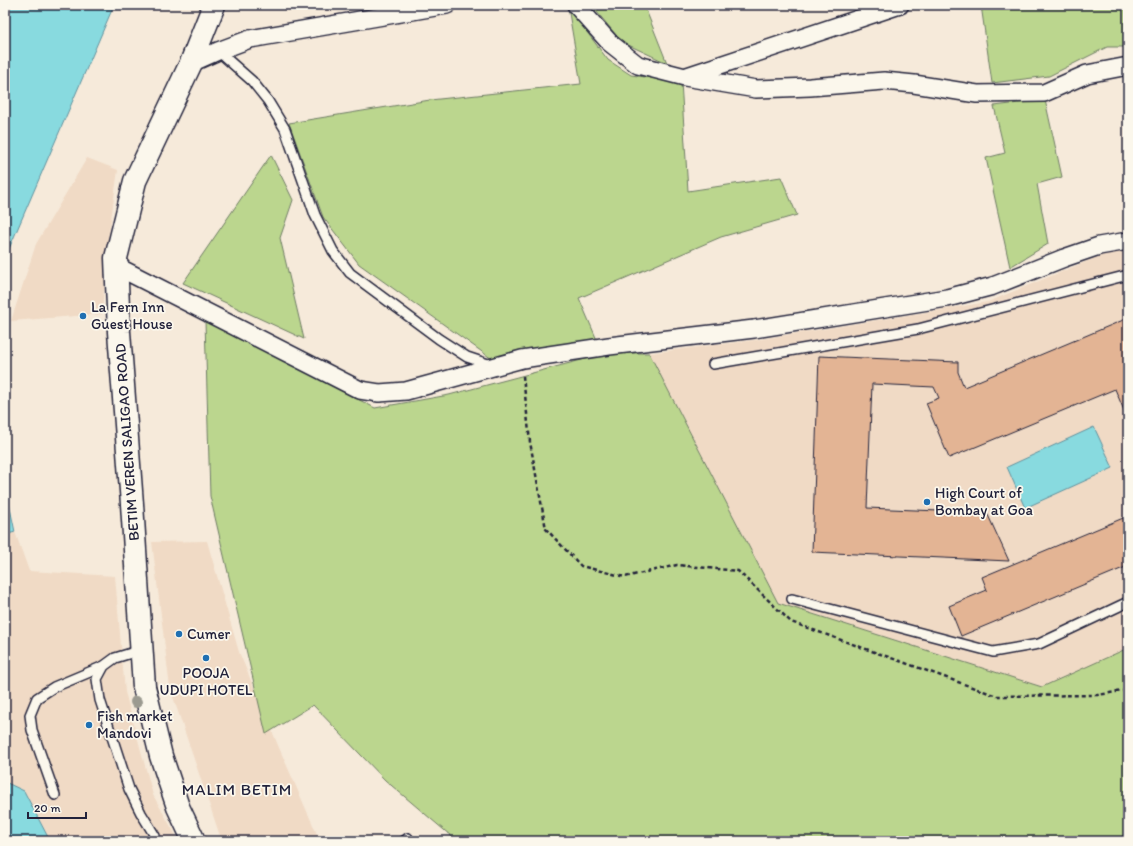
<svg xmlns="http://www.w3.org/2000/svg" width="1133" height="846" viewBox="0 0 1133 846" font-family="Itim,sans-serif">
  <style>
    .built { fill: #f0dac5 }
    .green { fill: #bbd68e; stroke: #6e7c64 }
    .water { fill: #88dadf; stroke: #5f909d }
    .building { fill: #e3b494; stroke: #22223b }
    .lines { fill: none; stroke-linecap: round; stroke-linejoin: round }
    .lane-casing { stroke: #22223b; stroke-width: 12 }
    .street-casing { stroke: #22223b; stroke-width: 20 }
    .secondary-casing { stroke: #22223b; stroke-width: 25 }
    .path { stroke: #22223b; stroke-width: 2.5; stroke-dasharray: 4 3; stroke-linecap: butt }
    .lane { stroke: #fbf7ec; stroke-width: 9 }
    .street { stroke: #fbf7ec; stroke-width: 17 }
    .secondary { stroke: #fbf7ec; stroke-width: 22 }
    .tree { fill: #9b9a90 }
    .poi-dot { fill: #1f6fb2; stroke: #fbf7ec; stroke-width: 1.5 }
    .labels { text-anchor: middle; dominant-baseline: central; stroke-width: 3.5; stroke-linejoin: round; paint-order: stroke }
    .poi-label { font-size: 15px; fill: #22223b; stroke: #fbf7ec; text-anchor: start }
    .street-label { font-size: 15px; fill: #22223b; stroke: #fbf7ec }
    .neighbourhood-label { font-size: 16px; letter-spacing: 1px; fill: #22223b; stroke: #fbf7ec }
  </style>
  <rect width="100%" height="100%" fill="#f6eada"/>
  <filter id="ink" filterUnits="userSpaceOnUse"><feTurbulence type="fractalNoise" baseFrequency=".025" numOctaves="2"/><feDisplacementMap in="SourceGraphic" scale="8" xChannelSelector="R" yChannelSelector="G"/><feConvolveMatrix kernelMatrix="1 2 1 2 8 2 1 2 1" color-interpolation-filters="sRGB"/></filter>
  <g filter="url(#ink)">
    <path class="built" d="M87,158L118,170L108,241L102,314L11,321L36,244Z
      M1119,248H1128V648L1042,687L778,603L649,353L755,340L988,302Z
      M15,532L29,571L115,576L125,692L153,795L179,841H50L24,791L5,782V535Z
      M207,541L239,652L280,750L320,841H222L219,833L170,688L152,542Z"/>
    <path class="green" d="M591,5H644L667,63L622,42Z
      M981,5H1128V47H1107L1049,76L992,83Z
      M568,7L608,60L631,75L681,82L688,191L781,177L797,215L721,237L579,298L597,340L492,359L359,264L323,217L289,123L430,100L581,84Z
      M1045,100L1062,177L1037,184L1048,244L1010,267L986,158L1005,153L994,106Z
      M271,155L293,200L280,238L304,339L183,283Z
      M205,321L375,408L449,395L608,353H649L778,603L1042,687L1128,648V841H457L385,780L313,705L266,734L210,496Z"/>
    <path class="water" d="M5,5H114L5,258Z
      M1094,427L1113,468L1025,508L1007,467Z
      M5,484L15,532L5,535Z
      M5,782L24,791L50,841H5Z"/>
    <path class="building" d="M1128,318V420L1115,389L949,458L926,403L939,398L934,387L872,384L867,508L987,513L1009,561L812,552L819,356L958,362V372L964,387Z
      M1128,516V566L961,636L949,606L987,590L982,577Z"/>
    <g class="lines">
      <defs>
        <path id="lane" d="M218,51L252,81L268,101L285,129L315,215L333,251L350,273L439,339L467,357L491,365
          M713,364L918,329L1128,275
          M792,599L993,652L1039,644L1128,602
          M141,650L115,658L104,666L97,679L100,700L129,789L141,813L155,836L156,841
          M55,795L32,730L30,715L37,698L54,687L104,666
          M404,841L408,838"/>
        <path id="street" d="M576,5L610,43L638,65L685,77L756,89L810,87L884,81L914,84L977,94L1044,93L1087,74L1128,66
          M191,63L218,51L250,39L447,5
          M687,76L900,5
          M116,266L360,390L379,393L406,391L522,359L609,346L754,329L947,298L993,286L1064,258L1099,246L1128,241"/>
        <path id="secondary" d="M194,841L178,807L161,756L144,687L132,504L119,332L116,258L135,181L191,63L214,5"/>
      </defs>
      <use href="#lane" class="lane-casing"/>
      <use href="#street" class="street-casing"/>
      <use href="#secondary" class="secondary-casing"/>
      <path class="path" d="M523,376L530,442L546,529L581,566L625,577L677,565L738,571L791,622L997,696L1098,695L1128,690"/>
      <use href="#lane" class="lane"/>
      <use href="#street" class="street"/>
      <use href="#secondary" class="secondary"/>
    </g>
    <circle class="tree" cx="136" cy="702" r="6"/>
  </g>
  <g class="poi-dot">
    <circle cx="83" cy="316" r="4"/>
    <circle cx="927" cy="502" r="4"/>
    <circle cx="179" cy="634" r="4"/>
    <circle cx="206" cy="658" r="4"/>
    <circle cx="89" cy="725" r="4"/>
  </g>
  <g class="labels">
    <g class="poi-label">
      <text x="91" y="307">La Fern Inn<tspan x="91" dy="17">Guest House</tspan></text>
      <text x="935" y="493">High Court of<tspan x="935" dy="17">Bombay at Goa</tspan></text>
      <text x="187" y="634">Cumer</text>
      <text x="206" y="673" text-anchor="middle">POOJA<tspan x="206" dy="17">UDUPI HOTEL</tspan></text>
      <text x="97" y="716">Fish market<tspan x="97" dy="17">Mandovi</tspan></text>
    </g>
    <g class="street-label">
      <text transform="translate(127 442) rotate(-94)">BETIM VEREN SALIGAO ROAD</text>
    </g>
    <g class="neighbourhood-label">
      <text x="237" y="789">MALIM BETIM</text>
    </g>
  </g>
  <rect width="1133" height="846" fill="none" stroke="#fbf7ec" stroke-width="20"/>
  <rect x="10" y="10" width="1113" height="826" fill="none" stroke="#22223b" stroke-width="1.5" filter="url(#ink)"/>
  <path d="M28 812v6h58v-6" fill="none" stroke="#22223b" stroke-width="2"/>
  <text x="34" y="812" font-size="12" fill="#22223b" stroke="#fbf7ec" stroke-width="3" paint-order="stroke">20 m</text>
</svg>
